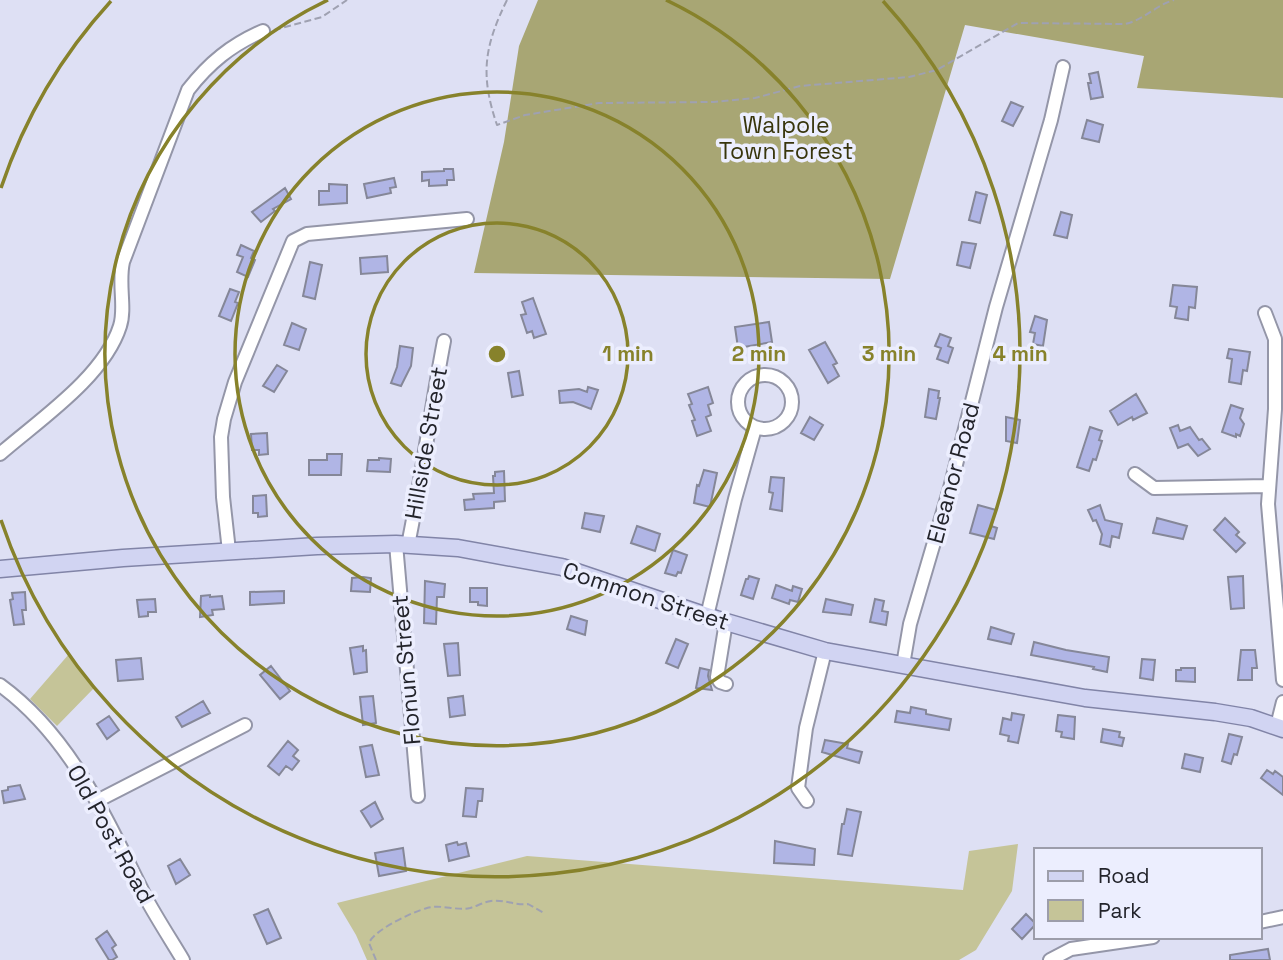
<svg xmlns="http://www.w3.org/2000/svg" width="1283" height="960" viewBox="0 0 1283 960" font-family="'Space Grotesk',sans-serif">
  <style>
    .green { fill: #c5c498 }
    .forest { fill: #a8a674 }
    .building { fill: #b0b5e5; stroke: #858798; stroke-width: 2 }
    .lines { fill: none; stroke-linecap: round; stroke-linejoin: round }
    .minor-casing { stroke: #9496a8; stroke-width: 16 }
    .major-casing { stroke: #8184a7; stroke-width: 19 }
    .path { stroke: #9fa1b1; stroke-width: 2; stroke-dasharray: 7 3.5; stroke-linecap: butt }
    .minor { stroke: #fff; stroke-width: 12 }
    .major { stroke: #d1d4f2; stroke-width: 16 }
    .ring { fill: none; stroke: #87822b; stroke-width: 3.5 }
    .labels { text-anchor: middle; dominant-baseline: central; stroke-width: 7; stroke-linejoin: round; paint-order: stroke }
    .park-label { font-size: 23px; fill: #38350c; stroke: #eceefe }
    .street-label { font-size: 23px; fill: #23242b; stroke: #eceefe }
    .centre { fill: #87822b; stroke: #eceefe; stroke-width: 3.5 }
    .ring-label { font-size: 21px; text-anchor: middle; font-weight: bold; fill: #87822b; stroke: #eceefe; stroke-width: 7; stroke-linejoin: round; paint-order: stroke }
  </style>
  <rect width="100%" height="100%" fill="#dee0f4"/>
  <path class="green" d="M69,654L95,687L57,726L30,699Z
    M1018,844L1012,891L976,950L959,960H367L356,935L337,903L527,856L963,890L969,851Z"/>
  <path class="forest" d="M538,0H1283V98L1137,88L1144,56L965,25L890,279L474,273L504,142L519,46Z"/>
  <path class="building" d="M1098,72L1103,97L1091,99L1088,83H1091L1089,74Z
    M1011,102L1023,107L1013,126L1002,121Z
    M1087,120L1103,125L1099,142L1082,138Z
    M444,169H453L454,180H447V185L429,186V180L422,181V172L444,171Z
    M394,178L396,187L390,188L391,193L367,198L364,184Z
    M329,184L347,185V203L319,205V191H329Z
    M285,188L291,199L273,209L275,211L261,222L252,212Z
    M976,192L987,195L980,223L969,220Z
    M1061,212L1072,215L1067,238L1054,235Z
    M962,242L976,244L970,268L957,265Z
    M241,245L254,251L251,258L255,260L248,277L237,272L243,257L237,255Z
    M387,256L388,272L361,274L360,258Z
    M310,262L322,265L315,299L303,296Z
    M1173,285L1197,287L1195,308L1189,307L1188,320L1175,318L1177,307L1170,306Z
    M230,289L239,292L235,302L238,303L231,321L219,316Z
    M533,298L546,334L534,338L532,331L527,333L521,315L526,314L522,302Z
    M1035,316L1047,320L1043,346L1033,344L1035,333L1030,332Z
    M769,322L772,342L738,348L735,327Z
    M292,323L306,329L299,350L284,345Z
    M940,334L951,338L948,346L953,348L948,363L937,359L941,348L935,346Z
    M825,342L837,363L833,365L839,376L828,383L809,350Z
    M400,346L413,348L411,366L401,386L391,383L397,367Z
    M1229,349L1250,352L1247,371L1243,370L1241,384L1229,382L1232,359L1227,358Z
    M277,365L287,371L274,392L263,386Z
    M519,371L523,395L512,397L508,373Z
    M588,387L598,390L591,409L573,402L560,403L559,391L579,389L587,392Z
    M708,387L713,403L708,405L711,415L706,417L711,431L697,436L692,421L695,420L689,405L692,404L688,394Z
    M929,389L939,391L938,398H940L936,419L925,417Z
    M1136,394L1147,413L1133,420L1132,417L1118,425L1110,411Z
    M1231,405L1243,409L1240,418L1244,424L1240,436L1236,434V437L1222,432Z
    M810,417L823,425L814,440L801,433Z
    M1006,417L1020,420L1017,443L1006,441Z
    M1178,425L1180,431L1190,427L1199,440L1202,439L1210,449L1198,456L1188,444L1178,448L1170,428Z
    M1090,427L1102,431L1099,440L1102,441L1096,460L1093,459L1089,471L1077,467Z
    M267,433L268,454L259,455V450H252L251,434Z
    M327,454H342L341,475H309V460H327Z
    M379,458L391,459L390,472L367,471L368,460H379Z
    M704,470L717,473L710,507L694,503L697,485L699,486Z
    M504,471L505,501L494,502V508L465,510L464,500L474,499L473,494L494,493L493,476H495V472Z
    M771,477L784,478L782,511L770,509L773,493L769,492Z
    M266,495L267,516L258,517V513H253V496Z
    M978,505L996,510L991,526L997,528L994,539L970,533Z
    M1100,505L1105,520L1122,524L1119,538L1112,536L1110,547L1100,544L1102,534L1096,520L1093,521L1088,510Z
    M585,513L604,516L600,532L582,528Z
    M1157,518L1187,526L1183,539L1153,533Z
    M1225,518L1239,532L1236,535L1245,543L1236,552L1214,530Z
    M637,526L660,534L655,551L631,543Z
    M673,550L687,555L681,573L678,572L676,576L665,573Z
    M749,576L759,579L753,599L741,595L746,579H748Z
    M1243,576L1244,608L1231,609L1228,577Z
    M363,577L371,578L370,592L351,591L352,578Z
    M425,581L445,584L444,597H437L436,624L424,623Z
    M776,585L792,591L793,586L802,589L798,602L790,600L789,604L772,598Z
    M470,588H487V606L478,605V602H470Z
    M284,591V603L250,605V592Z
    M25,592L26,610H22L24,624L14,625L10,600L13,599L12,593Z
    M210,595V597L222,596L224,609L212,610L213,615L200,617L201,596Z
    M155,599L156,612H148V616L139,617L137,600Z
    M826,599L853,605L851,615L823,612Z
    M875,599L884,601L882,611L888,612L886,625L870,622Z
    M571,616L587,621L585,635L567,629Z
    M991,627L1014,634L1011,644L988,639Z
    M676,639L688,644L678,668L666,663Z
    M1034,642L1066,650L1109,657L1107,672L1093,669L1094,667L1031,655Z
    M458,643L460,675L448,676L444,644Z
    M363,646V651L366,650L367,672L354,674L350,648Z
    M1241,650H1255L1257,668H1252V680H1238Z
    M141,658L143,679L118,681L116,660Z
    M1142,659L1155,660L1153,680L1140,678Z
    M271,666L290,691L280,699L260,675Z
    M700,668L709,670L708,676L712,690L696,688Z
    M1181,668H1195V682L1176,681V670H1181Z
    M373,696L376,723L363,725L360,697Z
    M463,696L465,715L450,717L448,698Z
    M203,701L210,713L182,727L176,717Z
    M911,707L926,710V714L951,719L949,730L895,722L897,711L910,713Z
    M1012,713L1024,715L1018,743L1008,741L1009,736L1000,734L1003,718L1011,720Z
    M1058,715L1075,717L1074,739L1061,737L1062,732L1056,731Z
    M109,716L119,730L107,739L97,724Z
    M1103,729L1120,732L1119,737L1124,738L1122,746L1101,742Z
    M1229,734L1242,737L1237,755L1234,754L1231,764L1222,761Z
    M825,740L848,744L847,748L862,752L859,763L822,752Z
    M288,741L298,750L293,756L299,761L292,770L286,766L279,775L268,766Z
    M372,745L379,775L366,777L360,747Z
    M1185,754L1203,758L1200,772L1182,768Z
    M1267,770L1273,774L1275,771L1283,777V795L1261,778Z
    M20,785L25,799L4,803L2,791L8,790V787Z
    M466,788L483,789L482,801H478L476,817L463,816Z
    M375,802L383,819L371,827L361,811Z
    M847,809L861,812L852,856L838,854L842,824H844Z
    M775,841L815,849L814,865L774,863Z
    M457,842L458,845L466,843L469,856L449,861L446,845Z
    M403,848L406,871L379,876L375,853Z
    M180,859L190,875L176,884L168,866Z
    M268,909L281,938L267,944L254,915Z
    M1026,914L1036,924L1022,939L1012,929Z
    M107,931L116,945L112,948L117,957L112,960H109L96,939Z
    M1268,949L1270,960H1230V955Z"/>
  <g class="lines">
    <defs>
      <path id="minor" d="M1265,313L1275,339V409L1268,504L1283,680
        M738 402a27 27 0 1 1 54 0a27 27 0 1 1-54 0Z
        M0,454C39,420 104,377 120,326C126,308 118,284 123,262L188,90C209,63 231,45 263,31
        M1135,474L1154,488L1268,486
        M396,544L418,796
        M408,545C422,477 431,409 444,341
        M229,551L223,497L221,437L224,419L235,382L293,241L307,234L467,219
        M707,616L735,499L755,428
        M726,622L717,677L720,682L726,684
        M903,665L910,624L950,488L996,307L1051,120L1063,67
        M0,685C73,738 108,823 147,900C158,920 171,940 183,960
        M1277,726L1283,702
        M97,801L245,725
        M807,801L798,788L806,728L825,651
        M1260,922L1283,917
        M1050,960L1071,949L1153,937"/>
      <path id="major" d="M0,569L123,558L317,546L396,544L458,548L562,567L716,619L825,651L1085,698L1215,712L1251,718L1283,729"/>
    </defs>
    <use href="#minor" class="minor-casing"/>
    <use href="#major" class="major-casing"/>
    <path class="path" d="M507,0C484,47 480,75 497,125L525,115L599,103L714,102L755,98L800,86L909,77L937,70L1018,23L1125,24C1144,20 1156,5 1174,0
      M274,30L322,17L347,0
      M376,960L369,943C374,930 412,912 427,908C441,904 456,911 470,908C477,906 484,902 491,901C505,899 515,906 528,904L544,913"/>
    <use href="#minor" class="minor"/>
    <use href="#major" class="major"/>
  </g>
  <g class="ring">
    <circle cx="497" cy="354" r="131"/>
    <circle cx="497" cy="354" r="262"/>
    <path d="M666 0A392 392 0 1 1 328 0"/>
    <path d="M1 188A523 523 0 0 1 111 1M883 1A523 523 0 1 1 1 520"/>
  </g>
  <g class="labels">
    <g class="park-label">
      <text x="786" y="125">Walpole<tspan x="786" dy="26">Town Forest</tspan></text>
    </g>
    <g class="street-label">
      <text transform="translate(426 443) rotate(-80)">Hillside Street</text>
      <text transform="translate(953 473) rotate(-75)">Eleanor Road</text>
      <text transform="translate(646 596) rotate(18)">Common Street</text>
      <text transform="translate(406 670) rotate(-95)">Flonun Street</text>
      <text transform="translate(111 834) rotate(61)">Old Post Road</text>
    </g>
  </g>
  <circle cx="497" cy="354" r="10" class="centre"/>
  <g class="ring-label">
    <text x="628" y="361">1 min</text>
    <text x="759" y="361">2 min</text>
    <text x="889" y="361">3 min</text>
    <text x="1020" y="361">4 min</text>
  </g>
  <rect x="1034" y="848" width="228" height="91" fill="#eceefe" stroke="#9c9daa" stroke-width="2"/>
  <rect x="1048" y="871" width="35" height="10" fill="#d1d4f2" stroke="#9c9daa" stroke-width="2"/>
  <text x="1098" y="883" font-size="21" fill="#23242b">Road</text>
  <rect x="1048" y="900" width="35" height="21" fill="#c5c498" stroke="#9c9daa" stroke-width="2"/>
  <text x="1098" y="918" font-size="21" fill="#23242b">Park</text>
</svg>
